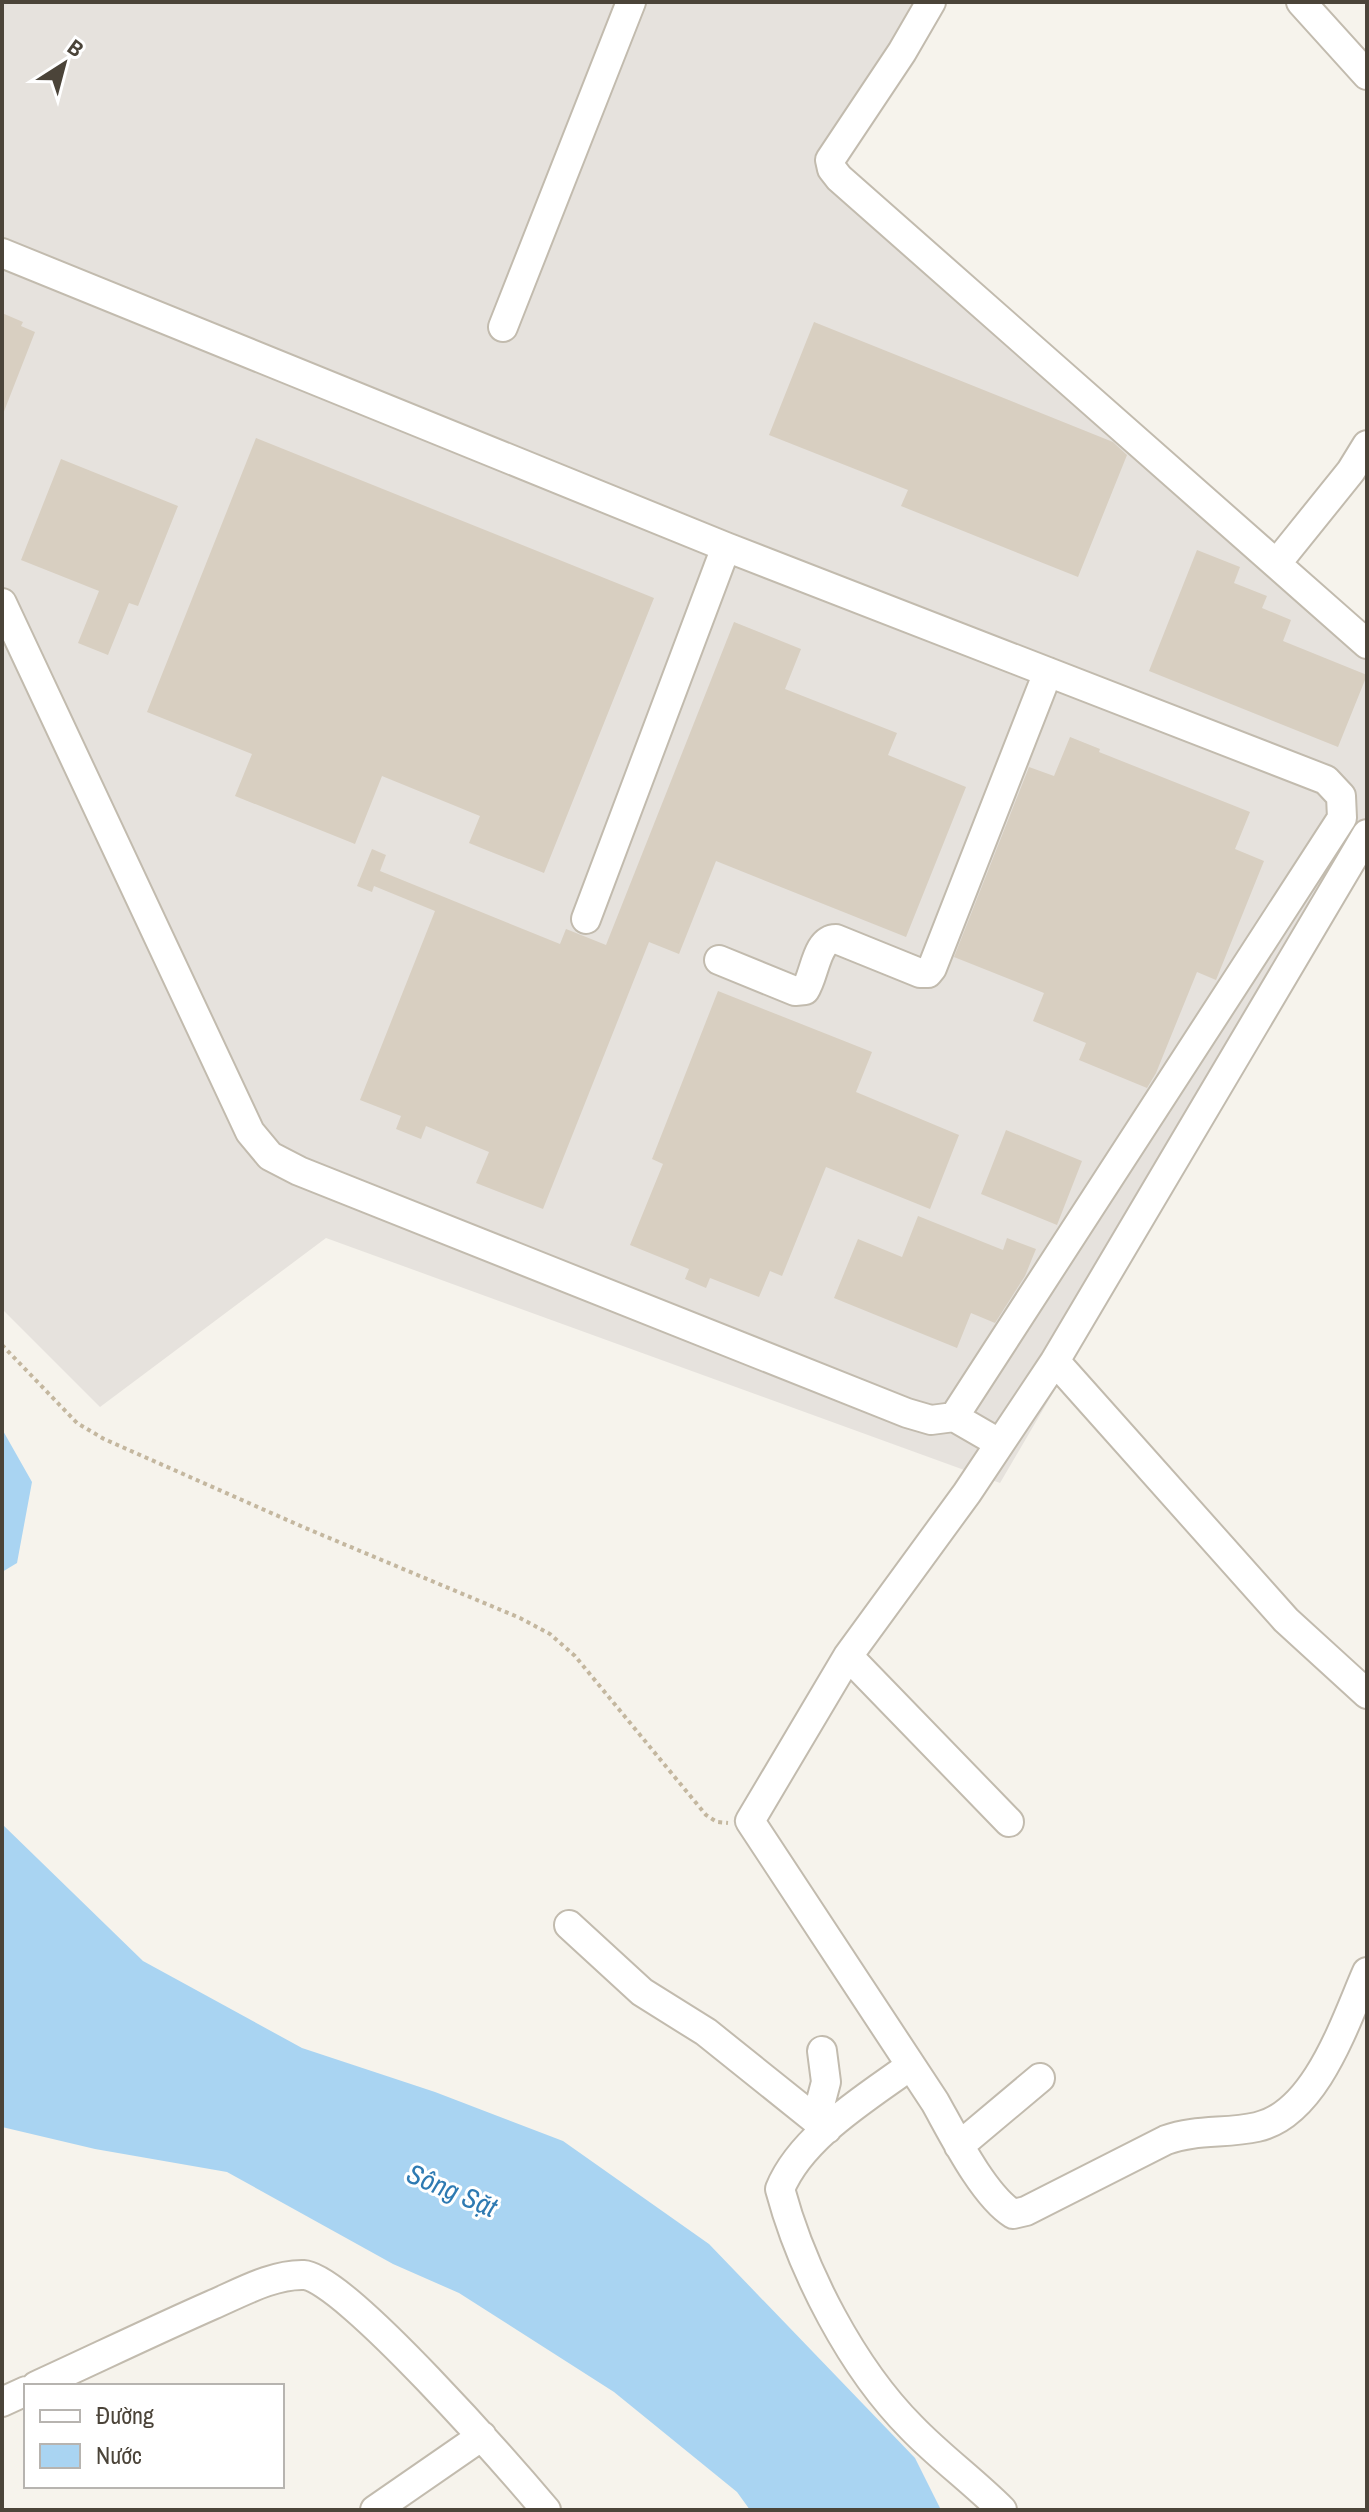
<svg xmlns="http://www.w3.org/2000/svg" width="1369" height="2512" viewBox="0 0 1369 2512" font-family="'Archivo Narrow',sans-serif">
  <style>
    .industrial { fill: #e6e2dd }
    .water { fill: #a9d4f2 }
    .building { fill: #d8cfc1 }
    .lines { fill: none; stroke-linecap: round; stroke-linejoin: round }
    .minor-casing { stroke: #c2bbae; stroke-width: 32 }
    .path { stroke: #c4b79f; stroke-width: 4; stroke-dasharray: 4 4; stroke-linecap: butt }
    .minor { stroke: #fff; stroke-width: 28 }
    .labels { text-anchor: middle; dominant-baseline: central; stroke-width: 6; stroke-linejoin: round; paint-order: stroke }
    .water-label { font-size: 28px; font-style: italic; fill: #2e7ab2; stroke: #fff }
  </style>
  <rect width="100%" height="100%" fill="#f6f3ec"/>
  <path class="industrial" d="M2,2H924L816,170L1367,638V857L1000,1483L326,1238L100,1407L2,1309Z"/>
  <path class="water" d="M2,1429L32,1482L17,1563L2,1572Z
    M2,1824L143,1961L302,2048L435,2092L563,2141L709,2244L915,2458L941,2510H750L737,2492L614,2392L459,2293L393,2264L227,2172L95,2149L2,2127Z"/>
  <path class="building" d="M2,313L23,322L21,326L35,332L3,414Z
    M814,322L1113,442L1127,455L1078,577L901,506L908,490L769,435Z
    M256,438L654,598L544,873L469,843L480,816L382,776L355,844L235,796L252,754L147,712Z
    M61,459L178,506L138,606L129,603L108,655L78,643L99,591L21,560Z
    M1197,550L1240,567L1234,583L1267,596L1262,608L1291,620L1283,641L1367,675L1338,747L1149,671Z
    M734,622L801,649L785,689L897,733L888,755L966,787L906,937L716,861L679,954L649,942L543,1209L476,1183L489,1152L426,1126L421,1139L396,1129L401,1116L360,1100L435,911L374,886L372,892L357,886L372,849L386,855L380,871L560,944L566,929L606,945Z
    M1070,737L1100,749L1099,752L1250,812L1235,849L1264,861L1216,980L1197,972L1156,1073L1147,1088L1079,1060L1086,1043L1033,1021L1044,993L954,957L1029,767L1054,776Z
    M718,991L872,1052L856,1092L959,1135L930,1209L826,1167L782,1276L770,1271L759,1297L710,1278L706,1288L685,1279L689,1269L630,1245L663,1164L652,1159Z
    M1006,1130L1082,1161L1057,1225L981,1194Z
    M918,1216L1003,1250L1007,1238L1036,1249L1025,1276L995,1323L971,1313L957,1348L834,1298L858,1239L902,1257Z"/>
  <g class="lines">
    <defs>
      <path id="minor" d="M931,2L902,52L830,160L832,169L839,178L1367,644
        M1301,2L1367,75
        M2,253L726,547L1326,780L1341,796L1342,818L954,1417L931,1420L907,1413L299,1171L270,1156L250,1132L2,603
        M503,327L631,2
        M1277,563L1351,471L1367,445
        M1367,834L1055,1361L967,1493L848,1656L750,1821L935,2102C953,2134 983,2195 1013,2214L1026,2211L1166,2140C1196,2129 1226,2134 1257,2127C1316,2114 1345,2022 1367,1972
        M586,919L726,547
        M719,960L795,991L805,990C815,975 816,939 836,939L920,973H928L932,968L1048,672
        M1055,1361L1286,1620L1367,1694
        M954,1417L999,1443
        M848,1656L1009,1822
        M569,1925L642,1992L706,2032L827,2129
        M910,2066C866,2098 801,2137 780,2189C802,2271 852,2368 912,2428C940,2457 973,2481 1002,2510
        M816,2120L826,2082L822,2051
        M959,2146L1040,2078
        M36,2386C95,2359 153,2331 212,2305C240,2293 273,2274 304,2275C344,2277 513,2471 546,2510
        M2,2402L26,2391
        M375,2510L482,2436"/>
    </defs>
    <use href="#minor" class="minor-casing"/>
    <path class="path" d="M2,1345L77,1423L104,1439L303,1527L520,1618L550,1634L575,1656L706,1815L717,1822L728,1823"/>
    <use href="#minor" class="minor"/>
  </g>
  <g class="labels">
    <g class="water-label">
      <text transform="translate(452 2190) rotate(23)">Sông Sặt</text>
    </g>
  </g>
  <rect width="1369" height="2512" fill="none" stroke="#4b4439" stroke-width="8"/>
  <rect x="24" y="2384" width="260" height="104" fill="#ffffff" stroke="#b7b4b0" stroke-width="2"/>
  <rect x="40" y="2410" width="40" height="12" fill="#ffffff" stroke="#b7b4b0" stroke-width="2"/>
  <text x="96" y="2424" font-size="24" fill="#4b4439">Đường</text>
  <rect x="40" y="2444" width="40" height="24" fill="#a9d4f2" stroke="#b7b4b0" stroke-width="2"/>
  <text x="96" y="2464" font-size="24" fill="#4b4439">Nước</text>
  <g transform="translate(64 64) rotate(36)" stroke="#ffffff" stroke-width="6" paint-order="stroke">
  <path d="M0-6L14 30L0 20L-14 30Z" fill="#4b4439"/>
  <text y="-12" font-size="22" font-weight="bold" text-anchor="middle" fill="#4b4439">B</text>
  </g>
</svg>
